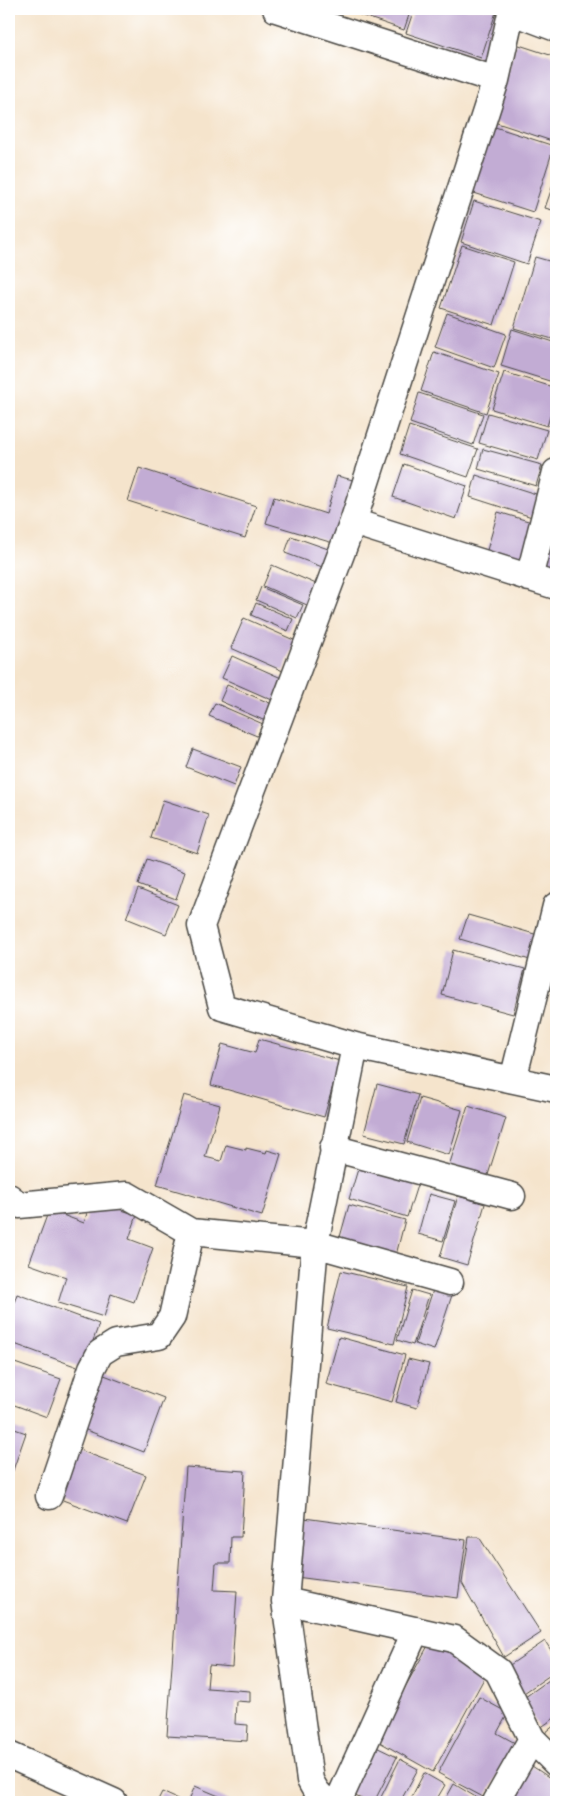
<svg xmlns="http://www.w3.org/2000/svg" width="565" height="1811" viewBox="0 0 565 1811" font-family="Mynerve,sans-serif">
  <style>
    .building { fill: #c2acd4 }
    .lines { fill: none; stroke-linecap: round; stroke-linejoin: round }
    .minor-casing { stroke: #494743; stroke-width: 29 }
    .minor { stroke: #fff; stroke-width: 26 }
  </style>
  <rect width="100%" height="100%" fill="#fff"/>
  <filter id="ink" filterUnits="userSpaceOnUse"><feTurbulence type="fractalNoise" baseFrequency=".02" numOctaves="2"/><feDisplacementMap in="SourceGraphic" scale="10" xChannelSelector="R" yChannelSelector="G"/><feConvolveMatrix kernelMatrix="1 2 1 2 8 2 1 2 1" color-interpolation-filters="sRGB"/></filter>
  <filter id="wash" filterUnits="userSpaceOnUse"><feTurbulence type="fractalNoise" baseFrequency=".0096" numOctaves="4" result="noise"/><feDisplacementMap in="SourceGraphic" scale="20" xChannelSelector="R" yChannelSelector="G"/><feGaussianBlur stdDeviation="1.12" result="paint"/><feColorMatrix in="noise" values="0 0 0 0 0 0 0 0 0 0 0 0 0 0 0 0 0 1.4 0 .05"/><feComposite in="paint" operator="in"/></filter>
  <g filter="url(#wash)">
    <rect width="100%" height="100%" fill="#f5e4cc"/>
    <g id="blocks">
      <path class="building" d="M343,9H411L404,30Z
        M414,9H497L481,58L406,33Z
        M516,44L556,57L555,142L491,121Z
        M492,126L554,146L533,212L471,192Z
        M556,176V211L545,208Z
        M474,201L541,222L527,264L461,242Z
        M462,245L514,262L494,325L441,308Z
        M535,257L556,263V340L514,328Z
        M447,313L506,334L494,368L435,347Z
        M512,329L556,343V383L501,366Z
        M434,352L499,374L486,413L421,391Z
        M504,372L556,388V397L547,426L492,409Z
        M419,393L483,414L473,445L410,423Z
        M488,413L547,430L538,460L479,443Z
        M409,426L478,449L468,477L400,454Z
        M483,449L542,465L536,486L478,469Z
        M404,464L467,486L456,519L393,497Z
        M139,468L256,506L245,538L128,501Z
        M476,475L539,495L532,517L470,497Z
        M337,476L353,480L333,543L266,523L274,497L326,514Z
        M498,512L535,523L522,568L485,557Z
        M553,534L556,535V580L541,576Z
        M291,536L331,550L325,568L285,553Z
        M272,565L323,587L314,608L263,586Z
        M261,587L303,605L297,618L256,600Z
        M256,603L293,619L288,631L251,615Z
        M244,618L296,641L283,671L231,648Z
        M232,656L288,681L279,703L222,678Z
        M227,685L279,707L272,724L220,701Z
        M215,703L263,724L257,736L209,716Z
        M193,749L241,767L234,786L186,767Z
        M163,800L209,815L197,853L151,838Z
        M147,859L185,872L176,899L138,885Z
        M138,889L178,905L166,934L126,918Z
        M468,915L538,935L530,960L460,939Z
        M453,950L525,969L513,1014L442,995Z
        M259,1039L340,1061L324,1117L211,1085L222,1044L255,1053Z
        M377,1084L418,1095L404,1144L364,1134Z
        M184,1095L220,1105L205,1157L221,1161L226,1145L246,1150V1148L266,1153L267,1150L281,1154L262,1216L157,1185Z
        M420,1098L462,1110L449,1155L407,1142Z
        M468,1106L506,1118L487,1178L449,1166Z
        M361,1159L420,1176L407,1217L349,1199Z
        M429,1194L455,1201L443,1241L418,1234Z
        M458,1196L485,1204L467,1265L440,1257Z
        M91,1200L137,1215L129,1239L153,1248L134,1302L111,1294L104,1317L58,1303L66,1277L29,1264L49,1210L84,1223Z
        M349,1205L405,1220L395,1259L338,1244Z
        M341,1271L408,1287L394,1344L327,1328Z
        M434,1287L454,1289L434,1350L415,1344Z
        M412,1290L429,1295L413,1345L397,1340Z
        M17,1294L99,1324L83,1369L9,1342V1317Z
        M339,1337L405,1355L392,1402L326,1384Z
        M408,1359L429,1364L417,1408L396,1402Z
        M9,1361L61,1379L47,1417L9,1403Z
        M99,1373L164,1398L144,1452L78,1427Z
        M9,1427L26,1433L12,1473L9,1472Z
        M71,1447L146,1475L127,1524L52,1496Z
        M186,1467L245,1471L241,1537H231L230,1563H216L214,1590L237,1591L232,1667L209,1665L207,1688L250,1691V1702L236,1701L235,1724L248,1725L247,1741L167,1736Z
        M304,1518L466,1540L458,1598L296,1577Z
        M469,1537H479L541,1633L504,1657L462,1583Z
        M545,1641L556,1658V1671L521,1695L504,1669Z
        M430,1642L487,1673L433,1772L376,1740Z
        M556,1675V1717L540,1728L521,1700Z
        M479,1697L508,1713L497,1733L515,1743L485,1798L438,1773Z
        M556,1724V1749L545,1733Z
        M374,1746L397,1757L374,1802H368L349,1793Z
        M400,1759L418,1769L400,1802H381L379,1801Z
        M532,1766L556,1782V1802H509Z
        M424,1773L445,1785L435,1802H409Z
        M454,1784L479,1799L478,1802H444Z
        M195,1786L233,1802H188Z
        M162,1792L184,1802H157Z"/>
    </g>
  </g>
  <g filter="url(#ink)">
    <use href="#blocks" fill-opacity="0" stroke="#494743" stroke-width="1"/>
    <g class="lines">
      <defs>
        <path id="minor" d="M276,9L496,80
          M512,9L496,80L353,522L201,926L222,1007L355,1046L556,1089
          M511,11L556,28
          M353,522L556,586
          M529,578L556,472
          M513,1080L556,906
          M333,1148L512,1196
          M9,1197L19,1205L127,1195L191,1232L315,1244L450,1282
          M49,1496L92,1368L100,1353L116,1343L159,1336L172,1317L191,1232
          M285,1601L454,1639L498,1671L532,1739L556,1763
          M9,1755L114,1802
          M328,1802C319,1796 315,1790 310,1780L285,1601L315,1244L355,1046
          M338,1802L416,1630
          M496,1802L532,1739"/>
      </defs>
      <use href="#minor" class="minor-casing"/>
      <use href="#minor" class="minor"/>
    </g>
  </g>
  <rect width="565" height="1811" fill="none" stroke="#fff" stroke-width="30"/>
</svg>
